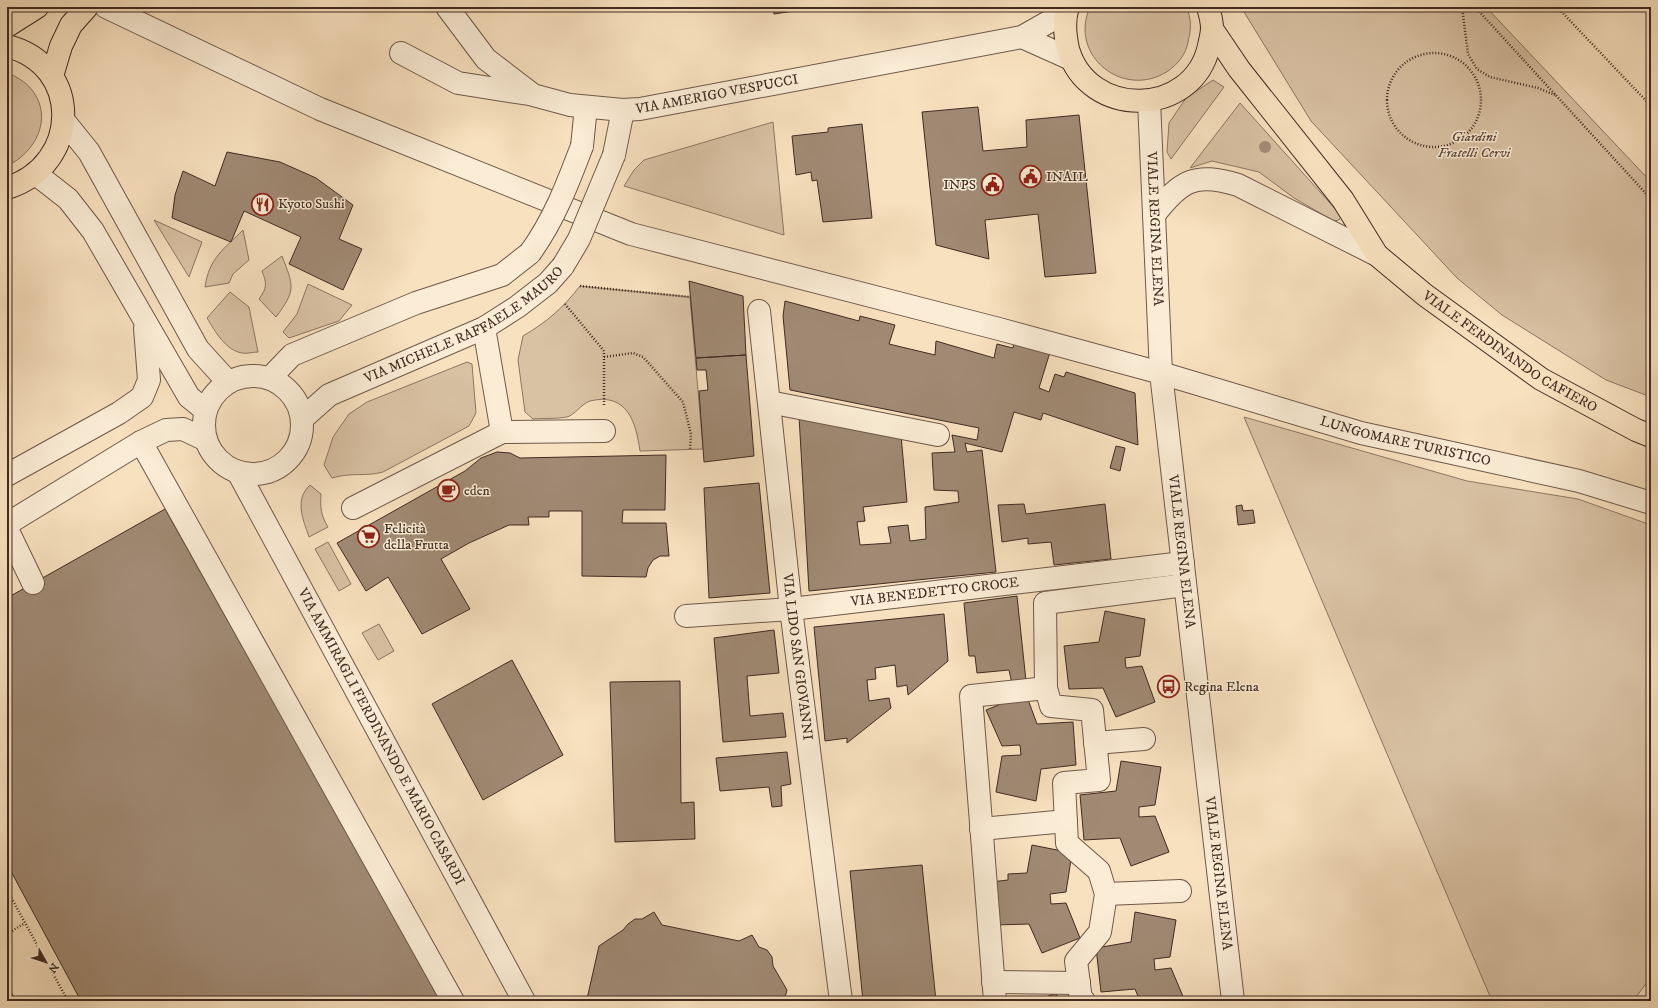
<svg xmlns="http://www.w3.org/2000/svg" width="1658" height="1008" viewBox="0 0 1658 1008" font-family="'IM FELL DW Pica',serif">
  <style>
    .green { fill: #d9c2a4; stroke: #8c7663 }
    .building { fill: #a08a74; stroke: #402b22 }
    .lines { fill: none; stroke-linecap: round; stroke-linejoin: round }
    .minor-casing { stroke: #6e5849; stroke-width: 24 }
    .major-casing { stroke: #402b22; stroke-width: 24 }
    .path { stroke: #402b22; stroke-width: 2.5; stroke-dasharray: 1 2; stroke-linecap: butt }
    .minor { stroke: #faecd5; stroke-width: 22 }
    .major { stroke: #f8e1bf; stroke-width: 22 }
    .minor-bridge-casing { stroke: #6e5849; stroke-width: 24; stroke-linecap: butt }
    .minor-bridge { stroke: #faecd5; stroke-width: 22 }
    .tree { fill: #a48d77 }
    .labels { text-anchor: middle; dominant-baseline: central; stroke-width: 3; stroke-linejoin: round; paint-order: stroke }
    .street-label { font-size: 14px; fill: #402b22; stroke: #faecd5 }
    .park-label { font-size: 14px; font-style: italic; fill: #5f493c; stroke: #faecd5 }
    .poi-label { font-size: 14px; fill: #402b22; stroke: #faecd5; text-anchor: start }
  </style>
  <rect width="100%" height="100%" fill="#f8e1bf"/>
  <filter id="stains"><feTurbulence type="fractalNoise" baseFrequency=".005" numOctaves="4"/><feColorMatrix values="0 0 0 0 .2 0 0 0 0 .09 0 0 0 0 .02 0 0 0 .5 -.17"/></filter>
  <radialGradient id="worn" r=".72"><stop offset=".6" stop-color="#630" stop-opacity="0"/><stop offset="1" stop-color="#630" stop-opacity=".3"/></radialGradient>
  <path class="green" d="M1090,7H1186C1192,18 1191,31 1188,42C1186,54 1178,64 1168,71C1124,100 1068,56 1090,7Z
    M1241,7H1486L1651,182V397L1606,380L1502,315L1457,278L1311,121Z
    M7,72C16,77 25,81 32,90C54,118 35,153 7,166Z
    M1213,80L1224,87L1171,159L1167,152L1169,123L1186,98Z
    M1240,103L1338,212L1341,217L1339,220L1334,221L1294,198L1259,172L1212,161L1190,168Z
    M773,122L784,235L624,186L634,170L644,160Z
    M154,220L202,242L189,277Z
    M243,230L249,260L233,274L229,283L205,287C209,258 224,249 243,230Z
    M282,256C294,287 296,290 276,317L259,299C267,288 267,284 262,271Z
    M308,284L352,305L339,321L289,338L283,332L297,314Z
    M580,286L690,297L703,449L640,451C636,422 627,392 590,401C581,404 575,415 567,417C556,419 544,418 533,419L525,412L518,360L523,336C548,321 562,309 580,286Z
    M230,292L249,307L258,352C253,352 247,354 242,353C225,350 215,331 207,318Z
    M467,362L472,364L476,413L469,426L383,472C365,477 352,472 332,478L324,465L333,437L349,414L367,402Z
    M1244,417L1467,481L1578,499L1651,525V977L1633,1001H1492Z
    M310,485L321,494C320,507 321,516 328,527L309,537C303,519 294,500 310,485Z
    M328,542L351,584L339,591L315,549Z
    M379,624L394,651L378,660L362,633Z"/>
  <path class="building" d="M773,7H819L774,14Z
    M978,107L983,151L1027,147L1026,120L1079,115L1096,273L1045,277L1038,214L985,220L989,259L936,245L922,112Z
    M862,124L872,218L823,222L817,180L812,181L811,172L796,175L792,136L828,132V128Z
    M227,152L280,162L316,178L353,205L339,239L362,249L343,290L289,264L301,237L244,211L231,242L172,218L175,195L183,171L215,186Z
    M689,281L743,296L746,355L696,358Z
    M785,301L859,321L860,316L895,325L889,344L935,355L936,341L994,358L997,344L1013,348L1014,342L1050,352L1039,388L1049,392L1055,374L1064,377L1066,372L1135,393L1138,445L1043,413L1041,420L1014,412L1002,452L965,443L967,452L982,450L996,572L809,591L799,416L901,435L907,502L863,507L865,521L857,522L860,545L891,543L888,527L908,525L910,541L926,539L925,507L959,502L958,491L934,490L932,453L955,452L952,435L977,440L979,428L790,390L783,316Z
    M746,355L754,456L704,462L699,391L708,390L706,370H697L696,358Z
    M1116,446L1125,448L1120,471L1110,468Z
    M497,452L510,453L520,458L666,455L665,510H623L622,523H666L669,556H660L653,560L648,568L646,577L582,576V511H549V517H528L529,525H509L469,543L441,559L470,609L422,634L388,577L366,591L337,543L465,471L481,458Z
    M759,483L770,593L709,598L704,488Z
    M1024,504L1026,514L1105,504L1111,559L1054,565L1051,542L1028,544V538L1002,542L998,505Z
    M1242,505L1243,511L1253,510L1255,523L1238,525L1236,506Z
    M165,509L442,1001H81L7,864V598Z
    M1017,596L1026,681L1012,684L1009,670L977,673L975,656H969L964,603Z
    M1105,611L1145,619L1140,656L1125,658L1126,668L1142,666L1155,702L1116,717L1103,688L1069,689L1064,646L1099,642Z
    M944,614L948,661L908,695L907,685L897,687L895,665L875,668L876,679L867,680L869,701L889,698L891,708L847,743V738L825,741L814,627Z
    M774,630L779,673L747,676L750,716L783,713L786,737L723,742L714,638Z
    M512,660L563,755L483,800L432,704Z
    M680,681L681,803L694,802L695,839L615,842L610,682Z
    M1026,694L1037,724L1073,722L1076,765L1041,769L1036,801L996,792L1002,756L1021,755L1020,745L1002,746L986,710Z
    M787,752L791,784L781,786L782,806L772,807L769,787L720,791L716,758Z
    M1121,761L1161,767L1155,805L1139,807V817L1155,816L1169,852L1131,866L1120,838L1084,840L1080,795L1116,791Z
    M1032,845L1072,853L1066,892L1050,894L1051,904L1066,903L1080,938L1042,953L1029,924L995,925L991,882L1008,880V874L1027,873Z
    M922,865L936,1001H863L850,871Z
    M654,912L662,925L739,941L752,935L759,947L767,950L772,957L773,966L787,990L784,1001H599L587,999L599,946L623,930L628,924L635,919H642Z
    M1135,912L1176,920L1170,957L1154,959L1155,970L1171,968L1185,1001H1140L1135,989L1101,992L1096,948L1131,942Z
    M7,985L16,1001H7Z
    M1056,993L1059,1001H1036Z"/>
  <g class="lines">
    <defs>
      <g id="minor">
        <path id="s1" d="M106,7L320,109L631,234L999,329L1161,373L1361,433L1579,481L1651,503"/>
        <path id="s2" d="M447,7L486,59L533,95L570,105L623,110L640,109L1022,37L1066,12"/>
        <path d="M1022,37L1071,59"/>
        <path d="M401,53L458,83L529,94"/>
        <path id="s3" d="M1149,101L1161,373L1233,1001"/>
        <path d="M64,121L89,152L198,349L228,382"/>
        <path d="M582,146L586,107"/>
        <path d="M614,155L623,110"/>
        <path d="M36,174L68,199L93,231L189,397L205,410"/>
        <path d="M1154,215C1181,180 1195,172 1238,185L1377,255"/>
        <path id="s4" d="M759,311L791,609L841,1001"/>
        <path d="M484,328L502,432"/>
        <circle cx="253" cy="425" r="49"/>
        <path d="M270,378L292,355L416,303L502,275L530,253"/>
        <path d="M769,402L938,435"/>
        <path id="s5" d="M302,419L329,395L484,328L517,307L548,283L563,266"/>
        <path d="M141,442L453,1001"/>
        <path id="s6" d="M238,472L524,1001"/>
        <path d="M7,475L119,413L142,397L149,380L145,328"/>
        <path d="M353,508L502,432L604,431"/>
        <path d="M7,524L141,442L166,430L183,429L206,440"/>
        <path d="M7,529L33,583"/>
        <path id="s7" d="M686,616L791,609L1183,563"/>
        <path d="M1095,743L1144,739"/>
        <path d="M981,829L1066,821"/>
        <path d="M1106,894L1180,891"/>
        <path d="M993,982L1079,983"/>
        <path d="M995,1001L971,696L1046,688"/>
        <path d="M1084,1001L1081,1000L1076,961L1100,932L1106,894L1099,871L1067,843L1064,783L1099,780L1092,710L1051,706L1046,688L1045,603L1185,585"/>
      </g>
      <g id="major">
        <path d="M1068,7C1063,21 1065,35 1068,49C1088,119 1193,118 1209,46C1210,40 1212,34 1212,28C1212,21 1210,14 1208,7"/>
        <path d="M7,26L37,7"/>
        <path id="s8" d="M1212,29L1239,69L1343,200L1377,255L1425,295L1541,379L1636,430L1651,436"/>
        <path d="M7,46C83,65 81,165 7,188"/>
        <path d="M52,76L61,46L71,25L87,7"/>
      </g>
    </defs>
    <use href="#minor" class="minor-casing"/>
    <use href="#major" class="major-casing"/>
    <path class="path" d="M1462,7L1468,54L1477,69L1490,77L1538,88L1555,95
      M1475,7L1651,199
      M1557,7L1651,106
      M1387 100a47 47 0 1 1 94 0a47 47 0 1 1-94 0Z
      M580,286L690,297
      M565,304L604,351V405
      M604,357L633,353L643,357L683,402L691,434L690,450
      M7,890L68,1001
      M7,934L25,923"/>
    <use href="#minor" class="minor"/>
    <use href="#major" class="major"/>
    <defs>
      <path id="minor-bridge" d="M530,253C554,220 568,183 582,146
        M563,266L579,239L614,155"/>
    </defs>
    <use href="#minor-bridge" class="minor-bridge-casing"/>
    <use href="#minor-bridge" class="minor-bridge"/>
  </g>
  <circle class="tree" cx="1265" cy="147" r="6"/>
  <defs>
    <symbol id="civic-ring" viewBox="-11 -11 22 22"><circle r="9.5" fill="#faecd5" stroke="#8f2418" stroke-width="1.5"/><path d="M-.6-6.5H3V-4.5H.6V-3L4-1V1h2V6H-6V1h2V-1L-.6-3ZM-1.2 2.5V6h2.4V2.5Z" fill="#8f2418"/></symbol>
    <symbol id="restaurant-ring" viewBox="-11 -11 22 22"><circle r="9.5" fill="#faecd5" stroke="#8f2418" stroke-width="1.5"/><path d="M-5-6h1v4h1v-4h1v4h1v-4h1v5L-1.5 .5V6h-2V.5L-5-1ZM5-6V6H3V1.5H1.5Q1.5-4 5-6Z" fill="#8f2418"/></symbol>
    <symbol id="cafe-ring" viewBox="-11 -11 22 22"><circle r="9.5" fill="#faecd5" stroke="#8f2418" stroke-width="1.5"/><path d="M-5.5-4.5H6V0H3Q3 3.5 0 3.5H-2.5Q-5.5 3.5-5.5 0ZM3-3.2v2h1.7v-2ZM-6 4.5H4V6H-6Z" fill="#8f2418"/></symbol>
    <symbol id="supermarket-ring" viewBox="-11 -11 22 22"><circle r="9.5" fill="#faecd5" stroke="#8f2418" stroke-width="1.5"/><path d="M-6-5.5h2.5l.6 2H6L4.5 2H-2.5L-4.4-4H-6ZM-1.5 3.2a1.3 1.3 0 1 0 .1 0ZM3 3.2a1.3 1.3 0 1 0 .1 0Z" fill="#8f2418"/></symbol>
    <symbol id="bus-ring" viewBox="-11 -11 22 22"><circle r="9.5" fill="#faecd5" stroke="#8f2418" stroke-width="1.5"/><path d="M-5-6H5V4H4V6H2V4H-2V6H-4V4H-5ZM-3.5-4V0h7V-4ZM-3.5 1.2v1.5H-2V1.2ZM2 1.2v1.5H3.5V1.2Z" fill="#8f2418"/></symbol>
  </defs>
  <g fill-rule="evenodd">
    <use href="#civic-ring" x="1018" y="164" width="25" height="25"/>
    <use href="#civic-ring" x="980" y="172" width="25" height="25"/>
    <use href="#restaurant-ring" x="250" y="192" width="25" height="25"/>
    <use href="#cafe-ring" x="436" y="478" width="25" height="25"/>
    <use href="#supermarket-ring" x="356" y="524" width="25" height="25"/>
    <use href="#bus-ring" x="1156" y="674" width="25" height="25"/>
  </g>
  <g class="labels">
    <g class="street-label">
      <text stroke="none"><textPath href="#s2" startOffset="311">VIA AMERIGO VESPUCCI</textPath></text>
      <text stroke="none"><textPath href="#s3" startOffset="128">VIALE REGINA ELENA</textPath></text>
      <text stroke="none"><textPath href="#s5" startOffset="189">VIA MICHELE RAFFAELE MAURO</textPath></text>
      <text stroke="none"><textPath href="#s8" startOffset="445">VIALE FERDINANDO CAFIERO</textPath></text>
      <text stroke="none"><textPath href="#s1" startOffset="1374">LUNGOMARE TURISTICO</textPath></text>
      <text stroke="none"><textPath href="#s3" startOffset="452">VIALE REGINA ELENA</textPath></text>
      <text stroke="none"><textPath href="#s7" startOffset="250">VIA BENEDETTO CROCE</textPath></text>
      <text stroke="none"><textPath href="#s4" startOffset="348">VIA LIDO SAN GIOVANNI</textPath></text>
      <text stroke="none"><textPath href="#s6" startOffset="301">VIA AMMIRAGLI FERDINANDO E MARIO CASARDI</textPath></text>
      <text stroke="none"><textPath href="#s3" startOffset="776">VIALE REGINA ELENA</textPath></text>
    </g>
    <g class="park-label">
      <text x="1474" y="137">Giardini<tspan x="1474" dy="16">Fratelli Cervi</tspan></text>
    </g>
    <g class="poi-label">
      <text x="1046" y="177">INAIL</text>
      <text x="976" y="185" text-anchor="end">INPS</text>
      <text x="278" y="204">Kyoto Sushi</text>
      <text x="464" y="491">eden</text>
      <text x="384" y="529">Felicità<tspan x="384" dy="16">della Frutta</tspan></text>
      <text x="1184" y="687">Regina Elena</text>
    </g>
  </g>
  <rect width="1658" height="1008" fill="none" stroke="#f8e1bf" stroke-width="24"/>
  <rect x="8" y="8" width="1642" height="992" fill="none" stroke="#402b22" stroke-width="2"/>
  <rect x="12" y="12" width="1634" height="984" fill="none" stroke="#402b22"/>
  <g transform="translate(46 962) rotate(129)" stroke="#faecd5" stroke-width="3" paint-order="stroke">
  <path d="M0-3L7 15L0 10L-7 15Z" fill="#402b22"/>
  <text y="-6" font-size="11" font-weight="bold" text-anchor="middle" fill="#402b22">N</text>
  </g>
  <rect width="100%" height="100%" filter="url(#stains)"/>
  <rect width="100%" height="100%" fill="url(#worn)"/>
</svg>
